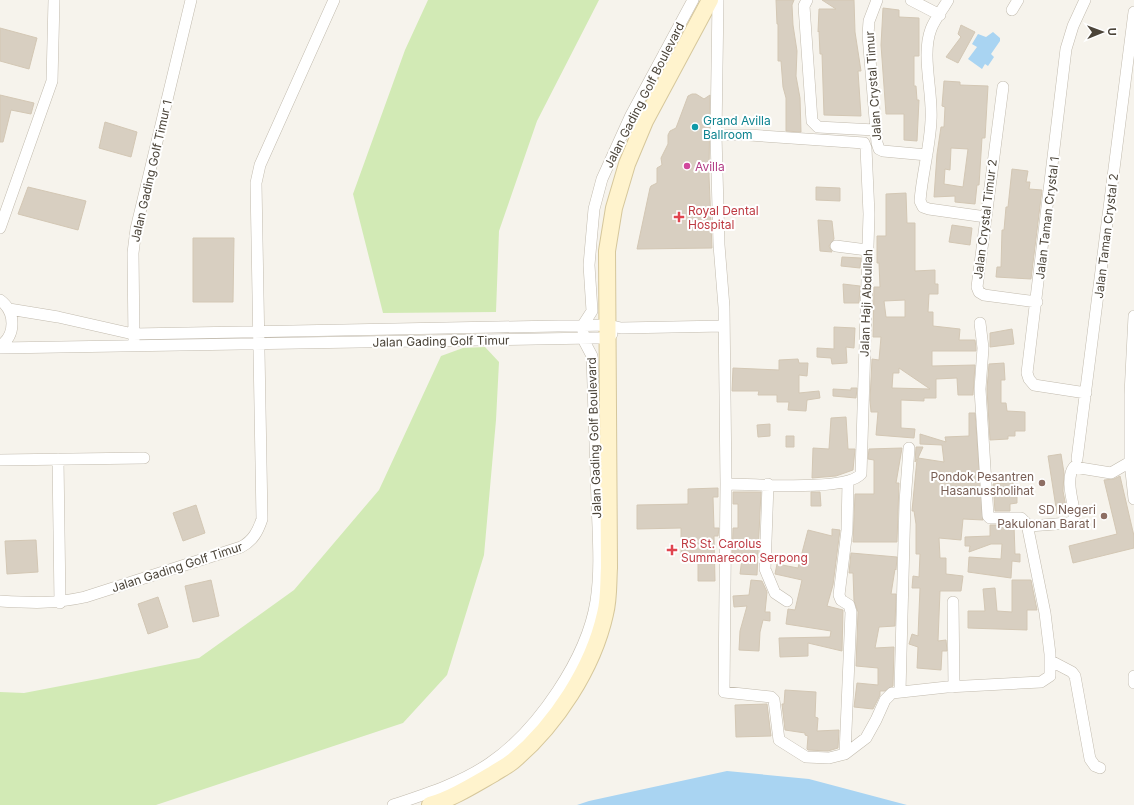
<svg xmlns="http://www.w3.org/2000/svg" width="1134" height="805" viewBox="0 0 1134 805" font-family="Inter,sans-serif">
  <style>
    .green { fill: #d2eab5 }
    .water { fill: #a9d4f2 }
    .building { fill: #d8cfc1; stroke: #d3c7b4; fill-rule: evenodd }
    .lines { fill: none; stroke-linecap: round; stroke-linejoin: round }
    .street-casing { stroke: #c2bbae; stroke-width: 12 }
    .secondary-casing { stroke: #d6c79b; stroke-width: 18 }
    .street { stroke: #fff; stroke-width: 11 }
    .secondary { stroke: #fff3cd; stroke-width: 16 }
    .culture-dot { fill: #0f9aa8; stroke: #fff; stroke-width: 1.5 }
    .hotel-dot { fill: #d1479c; stroke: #fff; stroke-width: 1.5 }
    .health-dot { fill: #e0444e; stroke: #fff; stroke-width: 1.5 }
    .education-dot { fill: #8d6e63; stroke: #fff; stroke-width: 1.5 }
    .labels { text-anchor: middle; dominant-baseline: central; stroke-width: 4; stroke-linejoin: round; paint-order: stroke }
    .street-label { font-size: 12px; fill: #4b4439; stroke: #fff }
    .culture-label { font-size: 12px; fill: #0d838f; stroke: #fff; text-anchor: start }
    .hotel-label { font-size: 12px; fill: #b23c85; stroke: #fff; text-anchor: start }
    .health-label { font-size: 12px; fill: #be3a42; stroke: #fff; text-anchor: start }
    .education-label { font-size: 12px; fill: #785e54; stroke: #fff; text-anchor: end }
  </style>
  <rect width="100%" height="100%" fill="#f6f3ec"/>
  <path class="green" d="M428,0H599L537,121L499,231L496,312L383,313L353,194L405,50Z
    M485,347L499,362L496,420L484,555L447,675L403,723L156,805H0V692L24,693L97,679L199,658L294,590L379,490L441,356L463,348Z"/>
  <path class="water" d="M993,32L1000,38V41L991,54L994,57L988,66L985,64L982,69L968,59L977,47L972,44L978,34L986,37Z
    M727,771L809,779L907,805H577L589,801Z"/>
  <path class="building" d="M776,0H794L792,5L793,25L797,51L796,76L800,98L801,132L786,131V98L783,87L781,61H778V24H777Z
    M822,0H854L855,32L861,71H858L861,116L824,115L822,54H820L819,31L818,32L819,9H836Z
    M883,8L899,10V17L919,18V56H914V86H916L917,100H919L917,141L904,140V114H886L881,45Z
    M961,25L975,32L958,63L946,57L961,37L958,34Z
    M0,28L37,38L29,69L0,61Z
    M944,81L960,82V85L988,86L985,138H982L979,185H977L975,204L955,202V196L934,197L937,154L941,127H944L945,107L942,106ZM951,148L968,149L963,187L944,184L945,169L950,170Z
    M692,94H696L704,99L710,95L709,176L712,248L637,249L650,188L651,186L657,183V168L662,165L661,158L668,144V135L670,131L676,128L688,96Z
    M0,95L34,103L31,114L11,110L3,142H0Z
    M105,122L137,132L131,157L99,148Z
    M1012,169L1028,171L1026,182H1030L1029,189L1042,190L1031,279L996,277L997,267H1001L1002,230H1004L1006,207H1008Z
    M28,187L86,201L78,230L18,214Z
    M816,187L840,188V201L816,200Z
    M906,193L907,223H915V271L935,270V284H938V294H929L928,312H933V326L960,329L959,340H975L976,348V351H932V366L975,365L973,395H958L957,378L936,379V398H924V401L901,400V428L915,429L914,438L876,435L878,412H871L870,400L872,359L879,360L881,337H873L874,287H880L879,263H877V236H886V194ZM905,300V317H886L884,301ZM899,368L930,389L892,388L893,373H899Z
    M818,220L832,221L834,239L829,246L832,252L820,251Z
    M952,225L972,228L970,245L949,242Z
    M193,238H234L233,302H193Z
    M842,257L861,258L860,268L841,266Z
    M843,284L860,286L859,303H844Z
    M834,327L855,328L854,348L846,347L847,363L832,364L831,358L817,357V348L834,349Z
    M1012,329L1014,344L990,347V333Z
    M798,359L799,363H808L807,376L799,375V393L819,391L820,398L807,400L806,411L788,410L789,402H777V395H758L759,391H732L733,368L779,370V360Z
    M1004,363L1005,380H1001V403H1006L1007,411L1025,412V431H1015V436H1008V439L990,440L987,389L989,364Z
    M851,388H857L856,398L833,396V389L851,390Z
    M969,413H975L983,520L963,519L961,540L939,538L940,558H946V574L963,576L961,591H940L938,641L946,640L947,651H942L941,670L917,668L918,647L909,644L912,634L918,636L920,588H912L913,576L919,577L920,554H916V524L914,511H912L917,459L915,462L916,447H923L918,458L944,462L942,445L920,444V434L946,442L945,437L969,436Z
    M846,417L848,449H855L853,470L836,476L812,478L813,448L829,449L831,418Z
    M770,424V436L758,437L757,425Z
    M786,436H794V447H786Z
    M902,448L896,483H899L897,542H853L855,494H874V460L868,459L869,449Z
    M1061,454L1064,473L1063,491L1067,512L1057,514L1048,456Z
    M1120,476L1134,536V548L1073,563L1069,546L1117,534L1104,480L1114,479Z
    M1013,482L1014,494H1017V503L1010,504V511H995L993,484Z
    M718,488V497H713L714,528H719L718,536H714L715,581H698V558H681V528L637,529V505L688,504V489Z
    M733,492H761L757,575L740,574L742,558H732L733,528H738V504H733Z
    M811,492H820L821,506H811Z
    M196,505L205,533L183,541L173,513Z
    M990,525H1014L1015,554H1020V562L1012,561L1011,578L968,572L969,557L1001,559L1002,544H991L969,552L970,546H965V537L990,536Z
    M832,529L840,530L833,585L827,606L843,610L842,651L808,643V656L780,657L779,638L830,637L831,631L786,624L788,609L795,610L802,580L775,574L777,564L798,568L808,530L832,536Z
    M36,540L38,572L7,574L5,541Z
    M851,553L897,557L896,570L895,569L891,594H896L895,626L879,627L875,648L894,647L893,686L885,691H880V695L873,709L854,707L857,683L878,685V668L856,666L858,612L854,601L853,573H849Z
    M211,580L219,616L193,622L185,586Z
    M751,580L762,581L767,592L765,612H770V621L763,620L760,632L759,651L739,650L740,631L747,606L734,607L733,596L749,595Z
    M1012,580H1031L1037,610H1027V630L968,628V611H985L983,589L995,588L997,611L1012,612Z
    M158,597L168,627L148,634L138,604Z
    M785,690L816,692L815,717L818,718L817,731L839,730L838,748L828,751L808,750L807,749L808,736L805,735V733L785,730L782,704H784Z
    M767,704L771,736L736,737L735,705Z"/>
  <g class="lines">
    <defs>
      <path id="street" d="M718,0L716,135L719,245L724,307L726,484L724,692L771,697L774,700L779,740L806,757L829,758L845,754L866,738L876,720L885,700L892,693L947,687L1041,682L1050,676V654L1045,613L1028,529L1029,526
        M807,0L804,6L812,121L818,127L875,130
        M877,0L869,21L868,35L877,143L879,149L883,151L927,155
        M911,0L940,15
        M948,0C943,9 935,19 931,29C921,55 933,92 931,120C930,147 922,174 920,201L923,207L929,209L986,217
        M1085,0L1073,26L1066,49L1027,373L1029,379L1034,385L1086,393
        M1012,10L1018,0
        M1003,87L977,287L979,292L984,295L1037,302
        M716,135H749L864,143L866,148L869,214L861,474C846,492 751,484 726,484
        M0,228L52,81L54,0
        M836,246L867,250
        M0,300C16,312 16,335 0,346
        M9,309L58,317L133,334L608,325L621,328L724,326
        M1134,316L1130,394V462L1134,499
        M980,323L983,348L980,389L988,516L990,518H1021L1029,526
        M134,341L133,253L136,229L191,0
        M0,348L593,338H608L612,334
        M58,459L60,603
        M1077,459L1134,12
        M0,460L144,458
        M768,484L765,569L775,593L787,601
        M1029,526L1069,523L1073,520L1075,515C1073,502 1065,478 1074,467L1111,473L1130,462
        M0,601C32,603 53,604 85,597L241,547C253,541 258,531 262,519L256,183L260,165L334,0
        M953,602L954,687
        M1051,661L1072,672L1075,676L1090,759L1095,766L1100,768
        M1134,676V683
        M900,691L905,502L909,448
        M845,754L851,612L849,605L841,600L839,595L847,530L848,482
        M393,805C426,794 461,783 490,763C538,730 587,658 596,601C601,568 598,534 597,501C595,453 594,404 592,356L583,339V325L592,311L589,265L594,209L602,179L631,115L693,0"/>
      <path id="secondary" d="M430,805C453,798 472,786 493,774C499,770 507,766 513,761C556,725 593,668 605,614C609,599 608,583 609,568L607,251L614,208L627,164L645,121L710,0"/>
    </defs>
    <use href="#street" class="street-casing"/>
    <use href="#secondary" class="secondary-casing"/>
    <use href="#street" class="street"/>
    <use href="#secondary" class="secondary"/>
  </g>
  <circle class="culture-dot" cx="695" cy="127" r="4"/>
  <circle class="hotel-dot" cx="687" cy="166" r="4"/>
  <g class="health-dot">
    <path d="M677 211h4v4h4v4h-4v4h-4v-4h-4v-4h4z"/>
    <path d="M670 544h4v4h4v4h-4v4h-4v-4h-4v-4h4z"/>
  </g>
  <g class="education-dot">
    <circle cx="1042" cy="483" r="4"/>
    <circle cx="1104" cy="516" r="4"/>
  </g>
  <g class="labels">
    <g class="street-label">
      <text transform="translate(873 86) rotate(-94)">Jalan Crystal Timur</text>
      <text transform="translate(644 95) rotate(-63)">Jalan Gading Golf Boulevard</text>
      <text transform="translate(151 171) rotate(-77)">Jalan Gading Golf Timur 1</text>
      <text transform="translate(1047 218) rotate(-83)">Jalan Taman Crystal 1</text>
      <text transform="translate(985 219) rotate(-83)">Jalan Crystal Timur 2</text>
      <text transform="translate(1106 236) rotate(-83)">Jalan Taman Crystal 2</text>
      <text transform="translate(866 303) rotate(-88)">Jalan Haji Abdullah</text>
      <text transform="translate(441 341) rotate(-1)">Jalan Gading Golf Timur</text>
      <text transform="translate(594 438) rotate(-92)">Jalan Gading Golf Boulevard</text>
      <text transform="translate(177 567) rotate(-18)">Jalan Gading Golf Timur</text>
    </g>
    <g class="culture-label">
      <text x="703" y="120">Grand Avilla<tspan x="703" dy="14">Ballroom</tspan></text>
    </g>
    <g class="hotel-label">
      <text x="695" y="166">Avilla</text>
    </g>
    <g class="health-label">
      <text x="688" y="210">Royal Dental<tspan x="688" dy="14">Hospital</tspan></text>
      <text x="681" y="543">RS St. Carolus<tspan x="681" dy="14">Summarecon Serpong</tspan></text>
    </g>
    <g class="education-label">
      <text x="1034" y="476">Pondok Pesantren<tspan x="1034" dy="14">Hasanussholihat</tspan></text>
      <text x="1096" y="509">SD Negeri<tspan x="1096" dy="14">Pakulonan Barat I</tspan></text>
    </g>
  </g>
  <g transform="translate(1102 32) rotate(89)" stroke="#ffffff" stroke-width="3" paint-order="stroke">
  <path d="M0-3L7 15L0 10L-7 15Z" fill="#4b4439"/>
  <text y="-6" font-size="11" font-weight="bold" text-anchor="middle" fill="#4b4439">U</text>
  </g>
</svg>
